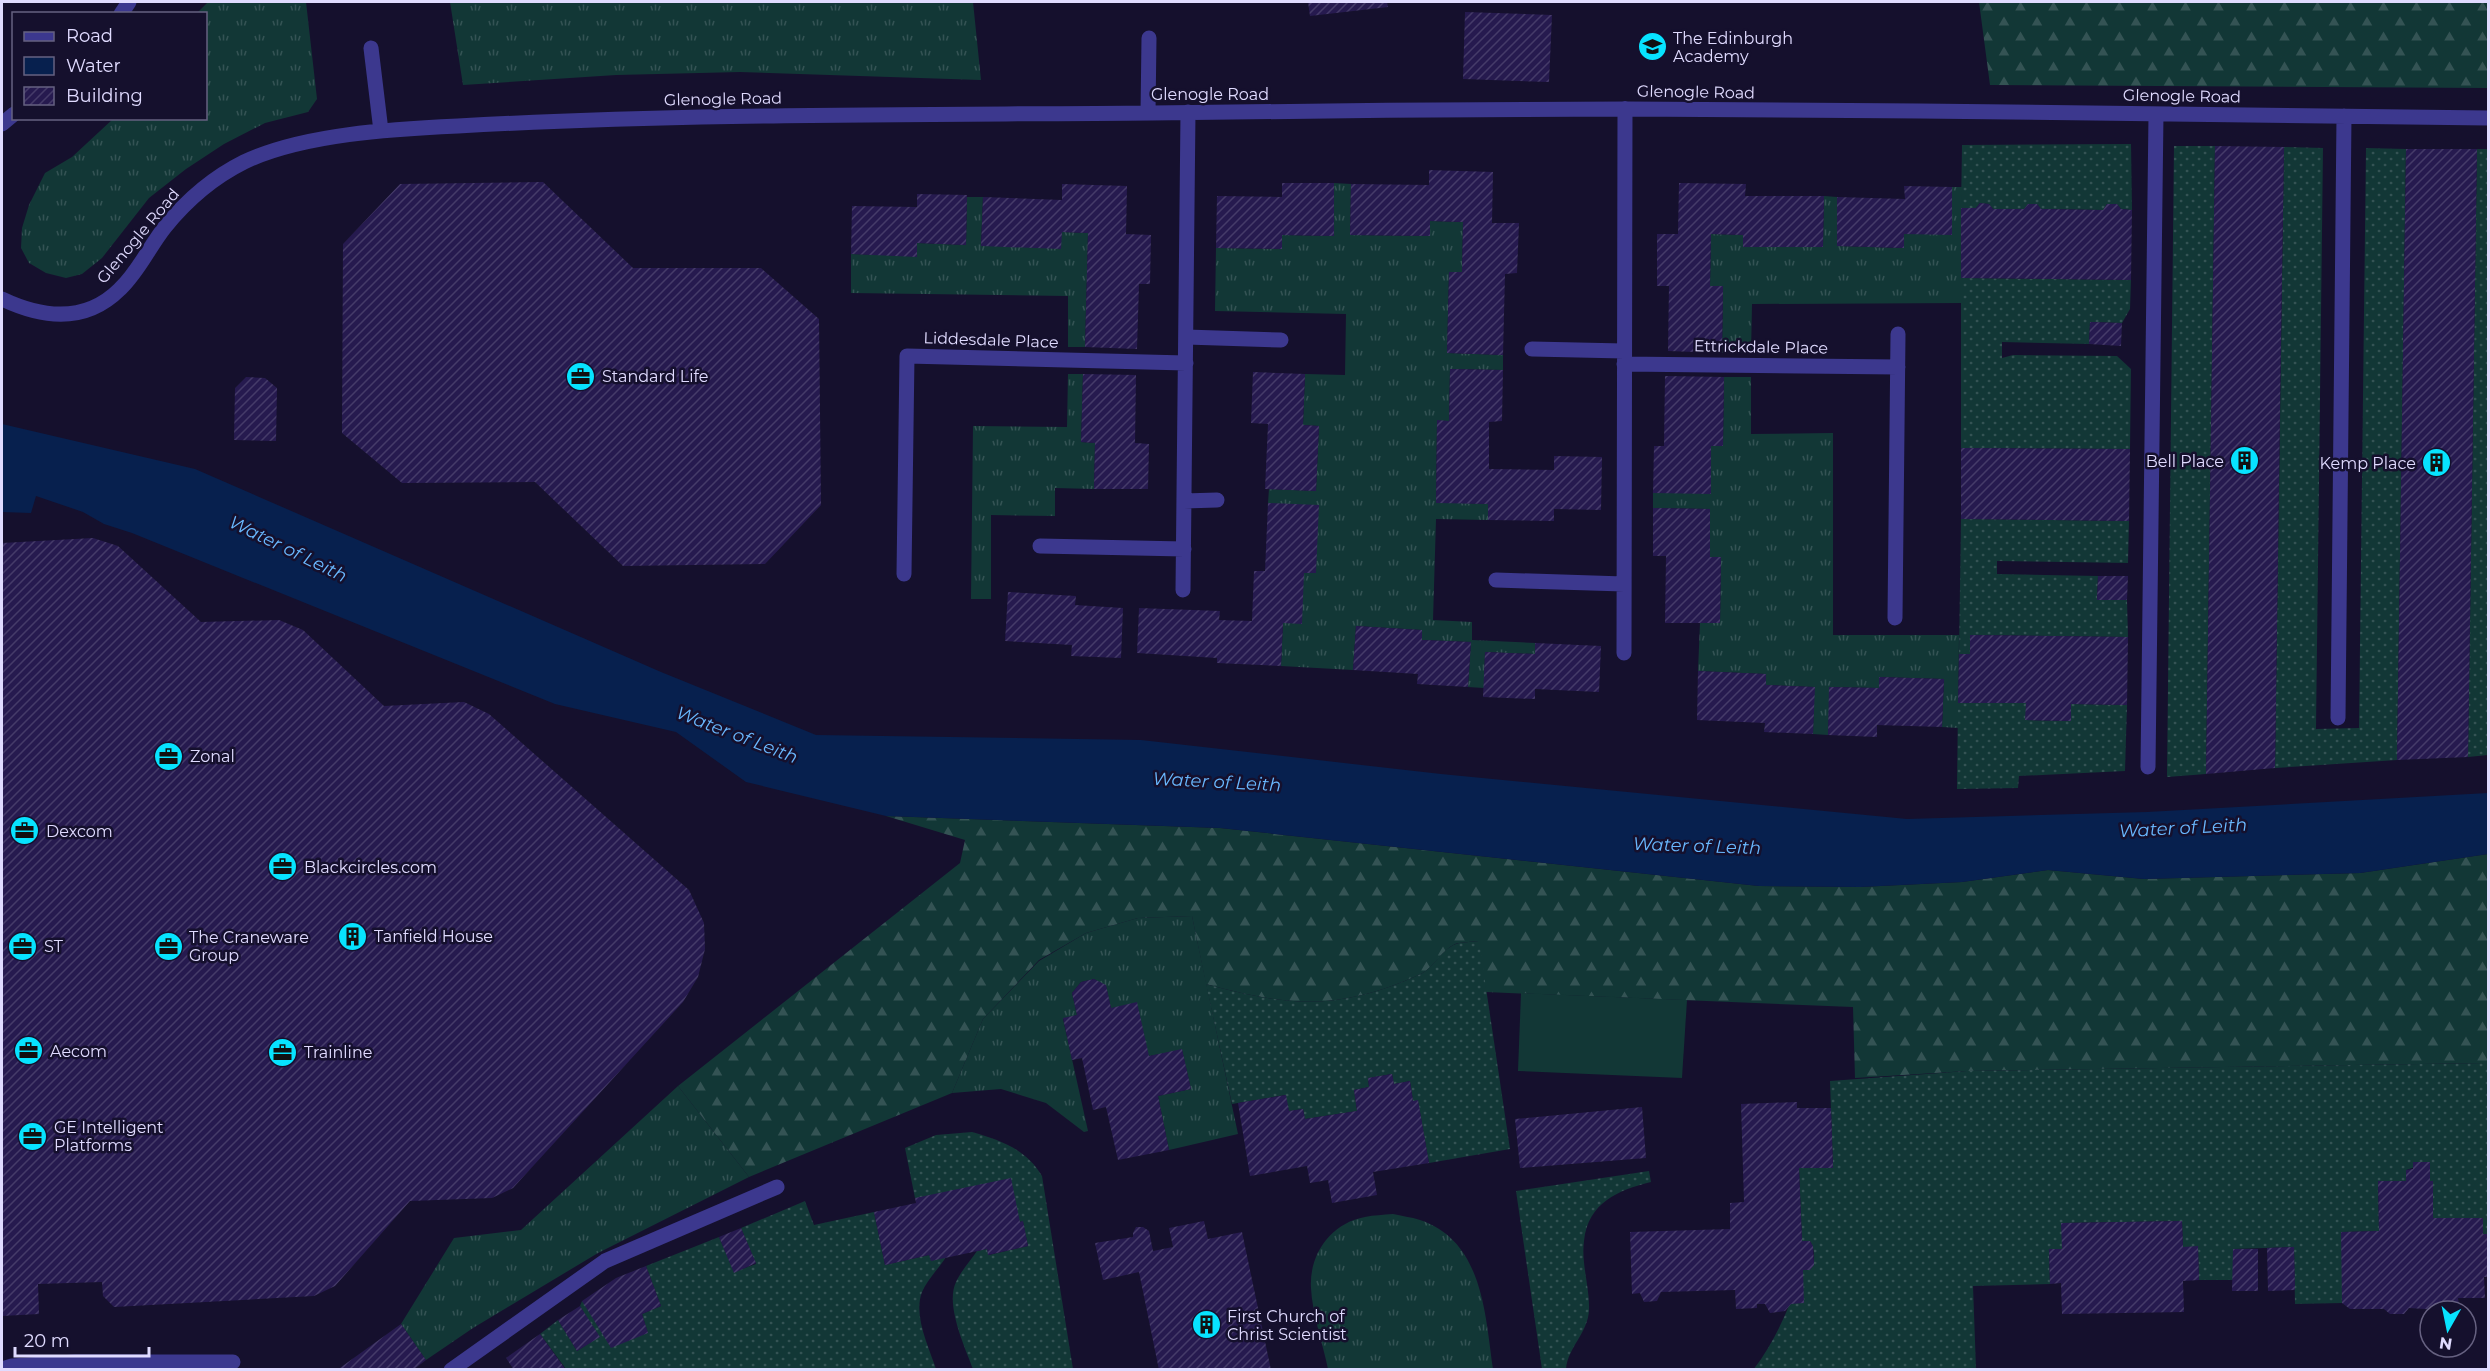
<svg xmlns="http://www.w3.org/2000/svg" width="2490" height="1371" viewBox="0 0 2490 1371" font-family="Montserrat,sans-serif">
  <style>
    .grass { fill: url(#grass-tufts) }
    .forest { fill: url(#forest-firs) }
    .garden { fill: url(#garden-dots) }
    .pitch { fill: #123736 }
    .water { fill: #07204e }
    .building { fill: url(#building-hatch) }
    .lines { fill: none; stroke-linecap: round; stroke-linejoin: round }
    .minor { stroke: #3c388e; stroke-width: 15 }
    .labels { text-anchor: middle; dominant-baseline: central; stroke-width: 5; stroke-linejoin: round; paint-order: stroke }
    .poi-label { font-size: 16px; fill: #e0dbff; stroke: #15102d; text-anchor: start }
    .street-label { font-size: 16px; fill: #e0dbff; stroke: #15102d }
    .water-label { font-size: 18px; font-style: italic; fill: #69b8ff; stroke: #15102d }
  </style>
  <defs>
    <pattern id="grass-tufts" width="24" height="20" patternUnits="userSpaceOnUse" patternTransform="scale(1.5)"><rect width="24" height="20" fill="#123736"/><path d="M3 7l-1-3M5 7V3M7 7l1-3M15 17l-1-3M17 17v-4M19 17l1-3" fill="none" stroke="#345354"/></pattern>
    <pattern id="forest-firs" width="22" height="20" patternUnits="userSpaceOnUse" patternTransform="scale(1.5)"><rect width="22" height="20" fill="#123736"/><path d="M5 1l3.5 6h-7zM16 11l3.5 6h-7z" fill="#345354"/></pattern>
    <pattern id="garden-dots" width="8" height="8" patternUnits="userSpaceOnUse" patternTransform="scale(1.5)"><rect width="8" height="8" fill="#123736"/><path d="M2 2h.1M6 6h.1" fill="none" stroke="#345354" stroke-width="1.8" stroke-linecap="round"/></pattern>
    <pattern id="building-hatch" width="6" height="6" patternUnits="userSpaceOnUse" patternTransform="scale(1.5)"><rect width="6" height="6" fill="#261a4f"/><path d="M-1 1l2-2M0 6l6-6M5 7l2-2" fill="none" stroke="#453b69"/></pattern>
  </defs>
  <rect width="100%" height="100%" fill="#15102d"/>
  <path class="grass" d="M208,2H306L317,99L308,112L265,123L224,144L186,169L149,198L102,258L82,274L66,278L46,273L29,263L21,248L22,228L29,205L45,173L72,157L113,119L206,118V14L197,13Z
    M450,2H973L981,80L740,72L616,75L463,85Z
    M1334,183L1351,184L1350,235L1430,236V221L1463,222L1462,272L1449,273L1447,353L1503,355V370L1450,369L1449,421H1437L1436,502L1488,504V520L1436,519L1433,620L1472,622V640L1535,643V654L1485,652L1484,688L1468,687L1471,642L1422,640V630L1356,626L1353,670L1281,666L1283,623L1304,573H1316L1268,503L1269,489L1316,491L1319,426L1303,425L1305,374L1345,375L1346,314L1215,311L1216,248L1281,249L1282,235L1333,236Z
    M1952,187H1962L1961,303L1752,304L1751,353H1722L1723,287L1710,286L1711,234L1743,235V247H1823L1824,196L1837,197V246L1903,248L1904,234H1951Z
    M967,197H983L981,245L1062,232L1088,233L1085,347H1068V296L851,293V254L916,256L917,243L966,245Z
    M1068,374H1083L1081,442L1095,443L1094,489L1055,488V516L991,515V599H971L973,426L1067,427Z
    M1724,377H1751V434L1833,433V635H1959L1958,728L1942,727L1944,679L1879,677V688L1830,687L1828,735L1813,734L1814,687L1766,685V674L1698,671L1700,623H1720L1721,557H1710V509L1653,508V493L1711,446H1723Z
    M1192,916L1238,1134L1169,1150L1158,1096L1191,1089L1182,1050L1149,1056L1111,1008L1106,986L1094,979L1081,982L1072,993L1077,1015L1063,1019L1088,1131L1084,1132L1046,1103L1001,1089L952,1093L983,1019L1039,961L1086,933L1138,918Z
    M678,1086L749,1177L598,1253L473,1328L426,1360L401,1324L454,1238L521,1230Z
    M1393,1214C1401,1216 1411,1217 1420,1220C1483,1241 1485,1314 1493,1369H1328C1323,1345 1312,1312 1311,1288C1309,1254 1331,1223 1365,1217C1374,1215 1383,1215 1393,1214Z"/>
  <path class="forest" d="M1979,2H2488V88L1990,85Z
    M886,816L1220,828L1759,886L1860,887L1962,882L2048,870L2144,879L2360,873L2488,854V1063L1967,1071L1855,1078L1853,1007L1486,992L1478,941C1472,942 1462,942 1455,944C1442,950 1434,967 1421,974C1339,1011 1290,1007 1206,984L1192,916L1138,918L1086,933L1039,960L983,1019L952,1093L749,1177L678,1086L960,863L965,840Z"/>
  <path class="garden" d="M2131,144L2132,210L2121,209L2117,204H2107L2103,210L2041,209L2037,204H2028L2024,209H1993L1989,204L1980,203L1976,208H1961L1962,145Z
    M2174,146H2215L2206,774L2167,777Z
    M2284,147L2323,148L2316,729L2359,728L2366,148L2406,149L2397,760L2275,768Z
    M2477,149H2488V755L2468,757Z
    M1961,278L2131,280L2130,309L2122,323L2090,322L2089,344L2002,342V358L2013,355L2117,356L2131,369L2130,449L1961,448Z
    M1961,519L2129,521L2128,563L1997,561V574L2098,576L2097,600H2127L2128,637L1970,635V654H1959Z
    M1958,703H2026V720L2071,721V704L2127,705L2125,771L2019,776L2018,788L1957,789Z
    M1479,941L1510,1149L1429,1163L1418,1101H1413L1410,1081L1394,1084L1392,1074L1368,1078L1369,1087L1354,1090L1357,1111L1305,1119L1303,1109L1289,1111L1285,1095L1232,1104L1206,984C1290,1007 1339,1011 1421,974C1434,967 1442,949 1456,944C1462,942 1472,942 1479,941Z
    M2488,1063V1234H2483V1218H2433V1181H2430V1162L2406,1170V1181H2378L2379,1231L2342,1232V1303L2295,1304L2294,1247L2233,1249V1280H2199L2198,1247H2183L2182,1221L2062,1223V1249L2049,1250L2050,1284L1973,1286L1976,1369L1753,1370C1776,1341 1790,1305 1803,1270H1810C1816,1262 1815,1249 1810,1241H1802L1799,1168L1833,1167L1830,1081L1967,1071Z
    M972,1132C1000,1140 1026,1149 1042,1176L1073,1369H973C965,1347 945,1305 956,1282C961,1271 970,1261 977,1251L987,1249L989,1255L1028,1246L1023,1222L915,1198L905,1148L936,1135Z
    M1649,1171L1651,1182C1619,1190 1588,1202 1584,1241C1581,1264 1590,1288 1589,1310C1588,1333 1568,1347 1566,1369H1542L1516,1191Z
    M805,1201L814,1225L874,1212L885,1265L929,1255L946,1257C939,1268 927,1280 922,1292C913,1316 929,1347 936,1369H566L540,1334L558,1320L577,1351L599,1337L580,1306L582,1301L648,1333L642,1314L661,1306L646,1266L719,1237L734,1272L756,1264L741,1228Z"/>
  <path class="pitch" d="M1521,993L1687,1000L1682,1078L1518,1071Z"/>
  <path class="water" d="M2,424L195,469L661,672L816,735L1141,740L1441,774L1907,819L2147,812L2488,793V854L2360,873L2144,879L2048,870L1962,882L1860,887L1759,886L1220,828L886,816L746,782L676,732L555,704L132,533L104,524L83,512L36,496L31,513L2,512Z"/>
  <path class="building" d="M1308,2H1387L1388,7L1310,16Z
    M1465,12L1552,15L1549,82L1463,79Z
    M2215,146L2284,147L2281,338L2275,768L2206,774Z
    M2406,149H2477L2468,757L2397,760Z
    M1429,170L1493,172L1492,223H1519L1517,273L1505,274L1503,355L1447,353L1449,272H1462L1463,222L1430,221V236L1350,235L1351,184L1429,185Z
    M543,182L633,268H761L819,319L821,505L765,564L623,566L535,482L402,483L342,433L343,244L400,184Z
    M1282,183H1334V236L1282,235V249L1216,248L1217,196L1282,197Z
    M1679,183L1746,184L1745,196H1824L1823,247H1743V235L1711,234L1710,286H1723L1722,353L1668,351L1669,286H1657V234H1678Z
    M1062,184L1127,186L1126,234L1151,235L1150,284H1139L1137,349L1085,347L1088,233L1062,232L1061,249L981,246L983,197L1062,200Z
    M1904,186L1952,187V235L1904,234V248L1837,246V197L1905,199Z
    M917,194L967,195L966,245L917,243V257L851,254L852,206L917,207Z
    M1980,203L1989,204L1993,209H2024L2028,204H2037L2041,209L2103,210L2107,204H2117L2121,209L2132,210L2131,280L1961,278V208H1976Z
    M2090,322L2122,323L2121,346L2089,344Z
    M1450,369L1503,370L1502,421L1489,422V469L1554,470V456L1602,457L1601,510L1554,509V521L1488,520V504L1436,503L1437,420L1449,421Z
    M1253,372L1305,374L1303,425L1319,426L1316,491L1265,489L1268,424L1251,423Z
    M1083,374L1136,375L1135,443L1149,444L1148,489H1094L1095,443L1081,442Z
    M1665,376L1724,377L1723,446H1711V494L1653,493L1654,446H1664Z
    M246,377L265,378L277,388L276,441L234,440L235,388Z
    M1961,448L2130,449L2129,521L1961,519Z
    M1268,503L1319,505L1316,573H1304L1302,624L1283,623L1281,666L1217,663V658L1137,653L1139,608L1220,611L1219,620L1252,621L1254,571H1265Z
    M1653,508L1710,509V557H1721L1720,623H1665L1666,556H1653Z
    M93,538L118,546L201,622L279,620L303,630L384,706L464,702L489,714L689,890L704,923L705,949L698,977L683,1002L513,1188L492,1198L410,1201L335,1286L314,1296L114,1307L103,1296L102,1282L38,1284L39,1314L2,1316V543Z
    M2098,576H2128L2127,600H2097Z
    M1008,592L1076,596L1075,605L1123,608L1121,658L1071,656L1072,645L1005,641Z
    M1356,626L1422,630V640L1471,642L1468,687L1417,684L1418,674L1353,670Z
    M1970,635L2128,637L2127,705L2071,704V721L2025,720L2026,703H1958L1959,654H1970Z
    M1535,643L1601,646L1599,692L1535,689V699L1483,697L1485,652L1535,654Z
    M1698,671L1766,674V685L1815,687L1813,734L1764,732L1765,723L1697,720Z
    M1879,677L1944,679L1942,727L1877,725V737L1828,735L1829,687L1879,688Z
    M1094,979L1106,985L1111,1008L1137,1002L1149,1056L1182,1049L1191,1089L1158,1096L1169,1150L1118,1160L1106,1107L1093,1110L1082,1058L1072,1060L1063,1018L1077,1015L1072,993L1081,982Z
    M1392,1074L1394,1084L1410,1081L1413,1101L1418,1100L1429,1163L1373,1172L1377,1195L1332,1203L1328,1180L1310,1183L1307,1166L1250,1176L1238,1103L1286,1095L1289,1111L1303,1109L1305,1119L1357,1111L1354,1090L1369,1087L1368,1078Z
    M1797,1102V1108H1831L1833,1168H1799L1802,1241H1810L1813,1246L1814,1265L1810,1270H1803L1804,1303L1791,1304L1785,1311L1770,1313L1765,1304H1757V1308L1736,1309L1735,1290L1661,1292L1657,1301L1644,1302L1640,1293L1632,1294L1630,1232L1730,1229V1203L1744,1202L1741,1104Z
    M1642,1107L1646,1158L1520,1168L1515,1119Z
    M2413,1162H2430V1181H2433V1218H2483V1234H2488V1277H2484L2485,1298H2458L2459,1305L2455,1311L2409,1308L2404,1314H2390L2384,1309H2350L2342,1303L2341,1232L2379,1231L2378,1181H2406V1170L2413,1169Z
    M1011,1178L1020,1222L1023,1221L1028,1246L988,1255L987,1249L931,1261L929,1255L885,1265L874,1212L916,1203L915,1198Z
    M1204,1221L1208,1239L1242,1232L1271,1370H1159L1139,1272L1103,1280L1095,1243L1133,1237V1233L1136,1227H1143L1149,1231L1153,1251L1173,1247L1169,1228Z
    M2182,1221L2183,1247L2198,1246L2199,1280L2183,1281L2184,1312L2062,1314L2061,1283L2050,1284L2049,1249H2062L2061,1223Z
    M741,1228L756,1263L734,1273L719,1237Z
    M2294,1247L2295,1290L2268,1291L2267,1248Z
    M2233,1249H2258V1291H2232Z
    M646,1266L661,1306L642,1314L648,1333L611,1348L582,1301L616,1278Z
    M580,1306L600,1337L577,1351L558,1320Z
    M401,1324L426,1360L413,1370H337Z
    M540,1334L566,1370H514L506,1358Z"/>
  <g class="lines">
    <path class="minor" d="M121,14L129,2
      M371,48L381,131
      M1148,113L1149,38
      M2,124L14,114
      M2,299C42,318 85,324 120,289C139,271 149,247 165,227C186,201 214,177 244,162C303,134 393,129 458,126C689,113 921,115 1152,113C1310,111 1469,109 1627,109C1914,110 2202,114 2488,118
      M1186,337L1281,340
      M1532,349L1624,351
      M1624,364L1898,367
      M1184,501L1217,500
      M1040,546L1184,549
      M904,574L907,356L1186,363
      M1496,580L1624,584
      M1183,590L1188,112
      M1895,618L1898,334
      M1624,653L1625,109
      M2338,718L2344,116
      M2148,767L2156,114
      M2,1369L12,1366L75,1362H233
      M451,1370L605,1261L777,1187"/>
  </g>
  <defs>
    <symbol id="school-disc" viewBox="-11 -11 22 22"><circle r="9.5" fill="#07e3ff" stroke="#15102d"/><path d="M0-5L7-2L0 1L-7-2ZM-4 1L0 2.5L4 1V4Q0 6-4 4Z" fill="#111"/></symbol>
    <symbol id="office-disc" viewBox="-11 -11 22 22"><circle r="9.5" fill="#07e3ff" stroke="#15102d"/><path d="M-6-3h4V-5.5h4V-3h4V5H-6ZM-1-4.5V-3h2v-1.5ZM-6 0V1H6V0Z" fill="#111"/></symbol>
    <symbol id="building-disc" viewBox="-11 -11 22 22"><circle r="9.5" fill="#07e3ff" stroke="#15102d"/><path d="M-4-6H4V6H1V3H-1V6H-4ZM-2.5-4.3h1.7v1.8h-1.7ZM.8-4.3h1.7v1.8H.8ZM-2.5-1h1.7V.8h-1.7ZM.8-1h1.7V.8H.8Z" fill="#111"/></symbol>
  </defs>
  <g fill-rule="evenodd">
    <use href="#school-disc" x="1636" y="30" width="33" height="33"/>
    <use href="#office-disc" x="564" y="360" width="33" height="33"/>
    <use href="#building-disc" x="2228" y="444" width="33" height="33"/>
    <use href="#building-disc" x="2420" y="446" width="33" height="33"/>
    <use href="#office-disc" x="152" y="740" width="33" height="33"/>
    <use href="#office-disc" x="8" y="814" width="33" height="33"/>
    <use href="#office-disc" x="266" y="850" width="33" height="33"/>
    <use href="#building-disc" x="336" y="920" width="33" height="33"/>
    <use href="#office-disc" x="6" y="930" width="33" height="33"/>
    <use href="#office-disc" x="152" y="930" width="33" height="33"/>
    <use href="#office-disc" x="12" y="1034" width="33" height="33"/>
    <use href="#office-disc" x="266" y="1036" width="33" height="33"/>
    <use href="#office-disc" x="16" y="1120" width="33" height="33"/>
    <use href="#building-disc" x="1190" y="1308" width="33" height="33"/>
  </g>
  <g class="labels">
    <g class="poi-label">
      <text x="1673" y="38">The Edinburgh<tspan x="1673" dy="18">Academy</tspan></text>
      <text x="602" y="376">Standard Life</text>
      <text x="2224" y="461" text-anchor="end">Bell Place</text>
      <text x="2416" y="463" text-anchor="end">Kemp Place</text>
      <text x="190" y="756">Zonal</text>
      <text x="46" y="831">Dexcom</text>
      <text x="304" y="867">Blackcircles.com</text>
      <text x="374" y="936">Tanfield House</text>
      <text x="189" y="937">The Craneware<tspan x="189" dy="18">Group</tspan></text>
      <text x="44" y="946">ST</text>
      <text x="50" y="1051">Aecom</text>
      <text x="304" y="1052">Trainline</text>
      <text x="54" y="1127">GE Intelligent<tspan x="54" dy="18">Platforms</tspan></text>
      <text x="1227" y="1316">First Church of<tspan x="1227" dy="18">Christ Scientist</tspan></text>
    </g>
    <g class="street-label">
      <text transform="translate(1696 92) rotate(1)">Glenogle Road</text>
      <text x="1210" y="94">Glenogle Road</text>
      <text transform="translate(2182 96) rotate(1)">Glenogle Road</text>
      <text transform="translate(723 99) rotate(-1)">Glenogle Road</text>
      <text transform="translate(138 236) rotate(-50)">Glenogle Road</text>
      <text transform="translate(991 340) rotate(2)">Liddesdale Place</text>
      <text transform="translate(1761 347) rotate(1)">Ettrickdale Place</text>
    </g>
    <g class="water-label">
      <text transform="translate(288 549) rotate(26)">Water of Leith</text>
      <text transform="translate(737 735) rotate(21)">Water of Leith</text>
      <text transform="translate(1217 782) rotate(3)">Water of Leith</text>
      <text transform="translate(2183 828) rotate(-3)">Water of Leith</text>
      <text transform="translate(1697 846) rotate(2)">Water of Leith</text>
    </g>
  </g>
  <rect width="2490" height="1371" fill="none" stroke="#e0dbff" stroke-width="6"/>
  <rect x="12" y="12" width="195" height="108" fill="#15102d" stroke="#666181" stroke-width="1.5"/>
  <rect x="24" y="32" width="30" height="9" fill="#3c388e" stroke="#666181" stroke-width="1.5"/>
  <text x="66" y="42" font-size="18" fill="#e0dbff">Road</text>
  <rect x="24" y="57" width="30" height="18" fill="#07204e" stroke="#666181" stroke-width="1.5"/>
  <text x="66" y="72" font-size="18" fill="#e0dbff">Water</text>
  <rect x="24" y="87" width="30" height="18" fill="url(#building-hatch)" stroke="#666181" stroke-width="1.5"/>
  <text x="66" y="102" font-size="18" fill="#e0dbff">Building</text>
  <g transform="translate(2448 1329) rotate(189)"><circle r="28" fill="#15102d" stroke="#666181" stroke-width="1.5"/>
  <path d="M0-4.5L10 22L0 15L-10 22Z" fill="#07e3ff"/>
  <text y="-9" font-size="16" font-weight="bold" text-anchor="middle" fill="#e0dbff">N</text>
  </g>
  <path d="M15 1347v9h134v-9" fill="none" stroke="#e0dbff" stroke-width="3"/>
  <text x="24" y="1347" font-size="18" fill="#e0dbff" stroke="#15102d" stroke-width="4.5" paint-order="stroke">20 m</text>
</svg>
